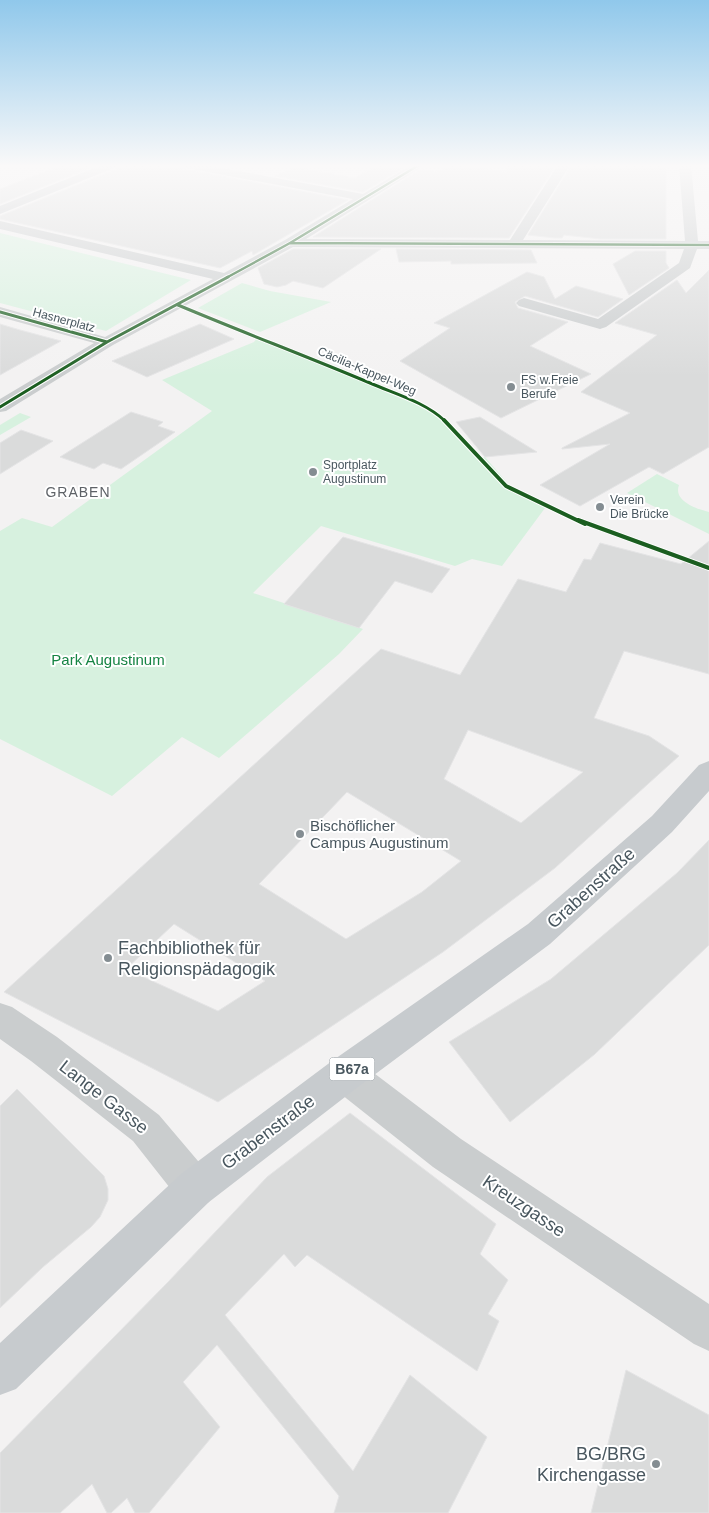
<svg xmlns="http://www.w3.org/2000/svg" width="709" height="1513" viewBox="0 0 709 1513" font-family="Arial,sans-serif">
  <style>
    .green { fill: #d7f1df }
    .building { fill: #dadbdb; stroke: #e4e4e5; fill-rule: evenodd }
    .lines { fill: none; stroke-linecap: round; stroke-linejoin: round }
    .minor { fill: #cacdce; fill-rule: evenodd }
    .major { fill: #c7cbce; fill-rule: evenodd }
    .tram { stroke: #c6c8c9; stroke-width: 1 }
    .cycleway-far2-casing { stroke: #fff; stroke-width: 4 }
    .cycleway-far1-casing { stroke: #fff; stroke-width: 5 }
    .cycleway-casing { stroke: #fff; stroke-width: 6 }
    .cycleway-far2 { stroke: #1b5e20; stroke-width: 2.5 }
    .cycleway-far1 { stroke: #1b5e20; stroke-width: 3 }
    .cycleway { stroke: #1b5e20; stroke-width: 4 }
    .poi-dot { fill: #848d92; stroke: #fff; stroke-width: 2 }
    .labels { text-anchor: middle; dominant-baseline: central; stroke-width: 4; stroke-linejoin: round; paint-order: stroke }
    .far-street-label { font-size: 12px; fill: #49575f; stroke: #fff }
    .far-poi-label { font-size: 12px; fill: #49575f; stroke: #fff; text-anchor: start }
    .far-neighbourhood-label { font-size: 14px; letter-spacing: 1px; fill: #5e6267; stroke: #fff }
    .shield { fill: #fff; stroke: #80898f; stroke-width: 1 }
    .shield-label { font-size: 14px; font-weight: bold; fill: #49575f }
    .park-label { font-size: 15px; fill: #168444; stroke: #fff }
    .poi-label { font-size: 15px; fill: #49575f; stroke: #fff; text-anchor: start }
    .near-street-label { font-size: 18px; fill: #49575f; stroke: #fff }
    .near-poi-label { font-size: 18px; fill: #49575f; stroke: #fff; text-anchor: start }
  </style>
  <rect width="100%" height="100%" fill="#f3f2f2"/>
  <path class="green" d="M0,233L191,280L106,331L0,303Z
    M242,283L270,291L331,302L260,332L198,308Z
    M257,338L302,354L424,406L443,419L480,458L485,457L510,486L548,504L502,566L472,559L455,566L321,526L253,593L363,629L339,654L219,758L182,737L112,796L0,739V531L22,518L52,527L212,411L162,380L254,342Z
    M20,413L31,417L0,435V425Z
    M657,474L679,485C673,501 697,509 709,512V534L627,493Z"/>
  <path class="building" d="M62,165H97L0,204V189Z
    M120,165H163L348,200L253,255L252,251L220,268L0,219V216L117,169Z
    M378,165L405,167L363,192L275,176L294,167L355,178Z
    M448,165H461L506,172L507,165H556L509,238L313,237L421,169L437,172Z
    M572,165H666V239H601L564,235L562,238H555L528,235Z
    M293,249H381L323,288L293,281L286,285L277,287L264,284L258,268Z
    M396,249L531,250L537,263L451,264V261L399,262Z
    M635,251H666V263L669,268L629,295L613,264Z
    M709,270V447L663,474L649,467L580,506L540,485L610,444L562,449V448L630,413L581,392L657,335L615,323L677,280L686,293Z
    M527,272L544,277L555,299L576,286L623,299L598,317L525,296L515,302L518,308L568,322L530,346L591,374L501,418L400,361L450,328L434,323Z
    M0,324L20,330L61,341L0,375Z
    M200,324L234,339L147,377L112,361Z
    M131,412L163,422L158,426L175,432L121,469L103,463L94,469L60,457Z
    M480,417L537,452L485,457L456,422Z
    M21,430L53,441L0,474V443Z
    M343,537L415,558L450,569L432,593L395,581L359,628L284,604Z
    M709,541V674L624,651L594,718L649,736L679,756L555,868L443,952L218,1102L4,992L381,649L460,675L518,579L566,592L584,559L591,560L600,543L681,564ZM468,730L583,772L521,823L444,779ZM347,792L461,861L422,892L346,939L259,884ZM174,924L265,981L218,1011L126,969Z
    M709,840V945L595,1054L510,1122L449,1042L551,979L677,873Z
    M17,1089L104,1176L108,1189V1200L100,1217L91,1227L43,1267L0,1308V1106Z
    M350,1113L496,1224L480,1254L508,1280L488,1314L499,1321L477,1371L307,1255L295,1267L284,1254L225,1315L353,1471L410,1375L487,1437L448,1513H334L339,1496L217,1345L183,1382L220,1427L149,1513H135L127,1498L111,1513H107L92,1484L60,1513H0V1453L168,1282L267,1177Z
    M626,1370L709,1415V1513H591Z"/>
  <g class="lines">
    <path class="minor" d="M181,165H205L363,194L411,165H425L306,239L510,240L558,165H570L523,240L685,241L679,165H691L698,241H709V249H697L690,268L606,327L600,329L519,306L516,303L519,300L524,298L598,319L679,263L684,249L293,247L113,345L6,411L0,412V399L94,343L0,317V307L105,337L213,279L0,229V221L224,273L285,240L353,199L187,168Z
      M0,1003L12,1007L57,1037L159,1115L209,1174L215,1188L209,1202L195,1208L181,1202L133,1141L31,1061L0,1039Z
      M345,1056L358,1061L461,1139L709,1304V1351L694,1344L433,1167L332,1087L327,1074L332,1061Z"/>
    <path class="major" d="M102,165H118L116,167L0,214V206Z
      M709,761V791L672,832L550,944L358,1087L209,1202L16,1389L0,1395V1343L181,1174L332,1061L528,924L652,816L699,765Z"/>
    <path class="tram" d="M0,211L115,165"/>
    <defs>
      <path id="cycleway-far2" d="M290,243L709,245
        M226,278L290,243L419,165"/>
      <path id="cycleway-far1" d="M178,305C242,332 306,356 370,383C395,394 425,402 445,421
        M0,312L107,342
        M0,407L107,342L228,277"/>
      <path id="cycleway" d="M444,420L506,486L585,524
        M578,520L709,568"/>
    </defs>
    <use href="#cycleway-far2" class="cycleway-far2-casing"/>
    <use href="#cycleway-far1" class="cycleway-far1-casing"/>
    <use href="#cycleway" class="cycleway-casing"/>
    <use href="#cycleway-far2" class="cycleway-far2"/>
    <use href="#cycleway-far1" class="cycleway-far1"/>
    <use href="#cycleway" class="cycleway"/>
  </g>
  <linearGradient id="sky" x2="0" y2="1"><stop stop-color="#90c8eb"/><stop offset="0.44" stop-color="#faf9f9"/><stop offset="1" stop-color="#faf9f9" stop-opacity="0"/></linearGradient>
  <rect width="709" height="377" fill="url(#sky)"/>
  <g class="poi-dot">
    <circle cx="511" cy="387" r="5"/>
    <circle cx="313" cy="472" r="5"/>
    <circle cx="600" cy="507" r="5"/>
    <circle cx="300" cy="834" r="5"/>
    <circle cx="108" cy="958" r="5"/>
    <circle cx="656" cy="1464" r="5"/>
  </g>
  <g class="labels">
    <g class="far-street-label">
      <text transform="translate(64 320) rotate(15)">Hasnerplatz</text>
      <text transform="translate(367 371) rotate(23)">Cäcilia-Kappel-Weg</text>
    </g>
    <g class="far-poi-label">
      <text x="521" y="380">FS w.Freie<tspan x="521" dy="14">Berufe</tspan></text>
      <text x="323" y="465">Sportplatz<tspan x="323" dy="14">Augustinum</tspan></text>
      <text x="610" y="500">Verein<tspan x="610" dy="14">Die Brücke</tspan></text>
    </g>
    <g class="far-neighbourhood-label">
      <text x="78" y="492">GRABEN</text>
    </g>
    <rect class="shield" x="329.5" y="1057.5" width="45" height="23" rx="4"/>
    <g class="shield-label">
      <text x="352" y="1069">B67a</text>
    </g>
    <g class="park-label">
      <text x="108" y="659">Park Augustinum</text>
    </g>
    <g class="poi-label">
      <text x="310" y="825">Bischöflicher<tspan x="310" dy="17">Campus Augustinum</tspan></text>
    </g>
    <g class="near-street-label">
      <text transform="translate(591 888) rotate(-42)">Grabenstraße</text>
      <text transform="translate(104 1097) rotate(38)">Lange Gasse</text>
      <text transform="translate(268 1132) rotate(-37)">Grabenstraße</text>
      <text transform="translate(524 1206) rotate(34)">Kreuzgasse</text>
    </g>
    <g class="near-poi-label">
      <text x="118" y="948">Fachbibliothek für<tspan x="118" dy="21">Religionspädagogik</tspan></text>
      <text x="646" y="1454" text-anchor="end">BG/BRG<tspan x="646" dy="21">Kirchengasse</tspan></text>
    </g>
  </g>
</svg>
